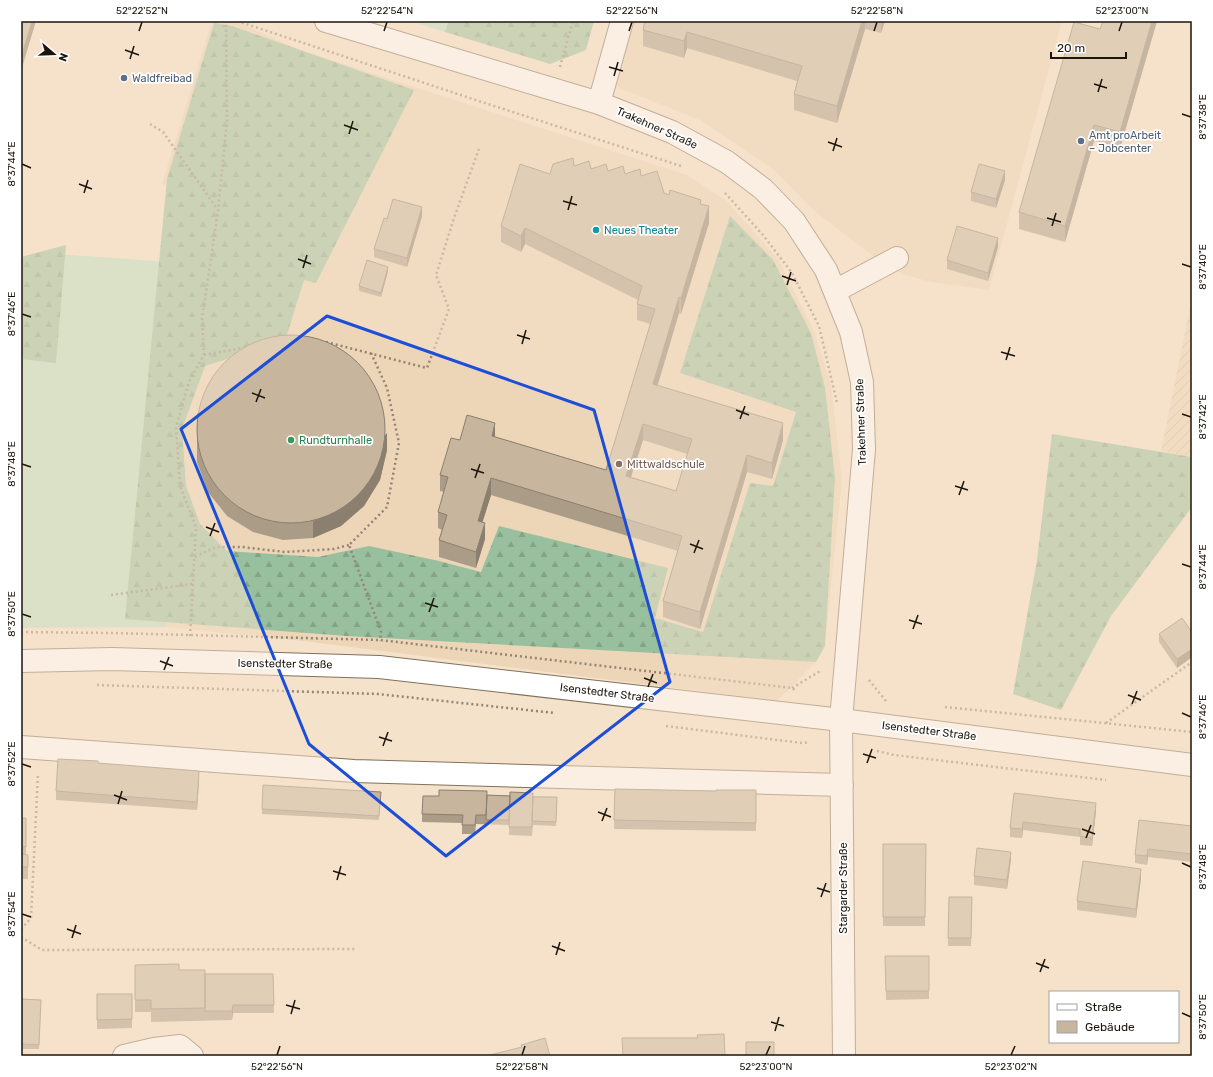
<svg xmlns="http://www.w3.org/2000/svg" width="1213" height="1077" viewBox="0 0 1213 1077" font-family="Rubik,sans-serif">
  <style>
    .built { fill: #edd5b7 }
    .industrial { fill: url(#industrial-furrows) }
    .grass { fill: #bbdfc1 }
    .forest { fill: url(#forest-firs) }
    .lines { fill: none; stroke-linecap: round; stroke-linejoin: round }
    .minor-casing { stroke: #81705b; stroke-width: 24 }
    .path { stroke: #938575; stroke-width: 2.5; stroke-dasharray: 2 3; stroke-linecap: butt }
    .minor { stroke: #fff; stroke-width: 22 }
    .wall { fill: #ab9c88; fill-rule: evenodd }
    .shaded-wall { fill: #8b7f6f }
    .building { fill: #c7b59e; stroke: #8b7f6f; fill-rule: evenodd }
    .marked { fill: none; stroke: #1d4ed8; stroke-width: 3; stroke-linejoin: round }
    .ticks { fill: none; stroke: #1c150d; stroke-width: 1.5 }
    .service-dot { fill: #5c6f8a; stroke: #fff; stroke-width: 1.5 }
    .culture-dot { fill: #0f9aa8; stroke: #fff; stroke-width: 1.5 }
    .leisure-dot { fill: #2e9e5b; stroke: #fff; stroke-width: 1.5 }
    .education-dot { fill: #8d6e63; stroke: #fff; stroke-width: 1.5 }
    .labels { text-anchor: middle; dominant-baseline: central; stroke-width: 3.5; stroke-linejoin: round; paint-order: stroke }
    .service-label { font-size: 11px; fill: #4e5e75; stroke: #fff; text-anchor: start }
    .street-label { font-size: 11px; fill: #1c150d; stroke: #fff }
    .culture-label { font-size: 11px; fill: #0d838f; stroke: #fff; text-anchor: start }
    .leisure-label { font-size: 11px; fill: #27864d; stroke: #fff; text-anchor: start }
    .education-label { font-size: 11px; fill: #785e54; stroke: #fff; text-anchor: start }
    .neatline { fill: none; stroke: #1c150d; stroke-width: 1.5 }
    .ticks-label { font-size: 10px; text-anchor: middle; fill: #1c150d }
  </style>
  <defs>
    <pattern id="industrial-furrows" width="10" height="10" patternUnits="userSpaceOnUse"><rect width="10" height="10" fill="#edd5b7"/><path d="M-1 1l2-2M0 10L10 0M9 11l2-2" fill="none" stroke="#cbb69c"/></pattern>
    <pattern id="forest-firs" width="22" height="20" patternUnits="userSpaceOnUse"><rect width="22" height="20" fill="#98bf9e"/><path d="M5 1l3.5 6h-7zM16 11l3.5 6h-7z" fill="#82a387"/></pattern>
  </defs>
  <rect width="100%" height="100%" fill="#f5e2cb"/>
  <path class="built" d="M212,21H236L297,49L687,175L727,201L778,259L814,331L831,385L842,480L825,646L816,662L777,701L304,641L166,627L152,448L174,187L162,184Z
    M610,21H1062L989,290L930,282L903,274L873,256L813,210L774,170L700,120L609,84L601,52Z"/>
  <path class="industrial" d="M1192,298V457L1161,451Z"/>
  <path class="grass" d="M410,21H449L445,32Z
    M57,254L168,262L152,448L166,627L21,628V353Z"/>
  <path class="forest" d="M449,21H594L586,50L550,64L445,32Z
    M214,23L232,26L414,90L316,283L304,280L285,341L205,366L182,429L186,486L200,524L227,551L318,557L369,546L439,561L481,572L499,526L668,568L655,618L703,632L750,483L773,486L796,412L680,373L730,216L773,260L811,333L825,388L835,478L825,646L816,662L347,636L125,619L167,179Z
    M66,245L56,363L21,359V257Z
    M1052,434L1192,457V507L1111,616L1061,710L1013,694L1037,560Z"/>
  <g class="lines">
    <defs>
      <path id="minor" d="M326,21L599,103L672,132L727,162L763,189L794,221L826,270L851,332L862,382L864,449L841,720L844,1056
        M599,103L622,21
        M835,291L897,258
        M21,661L112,659L379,667L841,720L1192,765
        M21,747L354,771L842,785
        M124,1056L154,1049L180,1046L192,1056"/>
    </defs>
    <use href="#minor" class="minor-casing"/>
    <path class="path" d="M237,21L491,105L681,166
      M560,67L573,21
      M150,124L163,132L218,210
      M725,193L763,235L792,273L819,326L837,403
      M326,342L427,368L449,309L436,275L454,218L480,146
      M371,353L387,388L399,443L387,507L349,545L381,632L380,641
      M204,355L247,347
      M195,557L216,547H242L285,552L334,549L349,545
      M111,595L193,584
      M21,632L112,633L380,640L792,688L795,690
      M190,636L196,527L180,486L176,427L189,382L204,355L202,319L218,211L227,120L226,21
      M869,680L886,701
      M97,685L378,694L555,713
      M792,688L822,670
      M945,707L1192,732
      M1106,723L1192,662
      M666,726L802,743L810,742
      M877,751L894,755L1106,780
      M21,929L31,918L38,773
      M21,937L42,950L355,949"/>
    <use href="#minor" class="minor"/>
  </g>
  <path class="wall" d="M645,21H885L881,33L865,29L837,123L794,110V94L797,81L687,48L684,58L643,46V30Z
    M1157,21L1120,148L1094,141L1065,242L1019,229V212L1100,29Z
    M574,166L641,176L664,193L701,204L709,223L681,314L679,313L657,386L783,440L772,479L747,472L700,629L663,617V601L678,551L491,495L482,522L485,539L476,568L439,557V540L442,530L438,528V512L444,492L440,491V475L460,440L495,437L606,470L650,324L637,320V304L638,300L525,244L521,252L501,242V226L550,174ZM643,440L687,454L676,491L631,477Z
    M1005,180L996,208L971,201V192Z
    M422,216L407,267L374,257V249L387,219Z
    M998,247L988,281L947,269V260Z
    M388,271L381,297L359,291V286Z
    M197,413L387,450L380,480L364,506L341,526L313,538L283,540L253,532L227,516L208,492L197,462Z
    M1192,632V657L1177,668L1159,642V634Z
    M98,763L199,780L197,810L56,800V791Z
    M615,789L716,791L756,790V831L614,829Z
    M1014,793L1096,811L1092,846L1080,845V837L1023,830L1022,838L1010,837V828Z
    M487,795L557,797L556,826L533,825L532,836L509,835V825L476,824L475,834H462V823L422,822V814L439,796Z
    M381,796L379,820L262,814V809Z
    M21,818H26V855H28V879H21Z
    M1192,826V862L1148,857L1147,865L1135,863V855Z
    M883,844H926L925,926H883Z
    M1011,860L1007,889L974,885V876Z
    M1141,878L1136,918L1077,910V901Z
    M949,897H972L971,946H948Z
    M885,956H929V999L886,1000Z
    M135,965L179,970L205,974H273L274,1013H233L232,1020L151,1022V1012H135Z
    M97,994H132V1028L97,1029Z
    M21,999L41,1000L39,1049H21Z"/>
  <path class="shaded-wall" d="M32,21H36L21,71V58Z
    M862,21H865V29L837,123V106Z
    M881,21H885L881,33Z
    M1152,21H1157L1120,148V132Z
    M687,32V48L684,58V41Z
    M1094,125V141L1065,242V226Z
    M1005,171V180L996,208V199Z
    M709,206V223L681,314V298Z
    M422,207V216L407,267V258Z
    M525,228V244L521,252V236Z
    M998,238V247L988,281V273Z
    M388,267V271L381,297V293Z
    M679,297V313L653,401V384Z
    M495,423V439L492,436Z
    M783,423V440L772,479V463Z
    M643,424V440L626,492V476Z
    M387,433V450L380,480L364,506L341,526L313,538V522Z
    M747,455V472L700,629V612Z
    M491,478V495L478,537V521Z
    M485,523V539L476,568V552Z
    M1192,649V657L1177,668V659Z
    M199,771V780L197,810V802Z
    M1096,803V811L1092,846V838Z
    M1023,822V830L1022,838V829Z
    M1148,849V857L1147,865V856Z
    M1011,852V860L1007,889V880Z
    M1141,869V878L1136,918V909Z
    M233,1005V1013L232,1020V1011Z"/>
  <path class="building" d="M21,21H32L21,58Z
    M645,21H862L837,106L794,94L802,66L687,32L684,41L643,30Z
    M1103,21H1152L1120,132L1094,125L1065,226L1019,212L1074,22L1100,29Z
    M573,158L574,166L589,161L591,169L606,164L608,171L623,166L625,174L640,169L641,176L657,171L664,193L669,195L670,190L701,200L700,204L709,206L681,298L679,297L653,384L783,423L772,463L747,455L700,612L663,601L682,536L491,478L478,521L485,523L476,552L439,540L447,515L438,512L448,477L440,475L451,438L460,440L467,415L495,423L492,436L606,470L655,309L637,304L642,286L525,228L521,236L501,226L520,164L550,174L553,164ZM643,424L692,439L676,491L626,476Z
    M979,164L1005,171L996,199L971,192Z
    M393,199L422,207L407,258L374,249L384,218L387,219Z
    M957,226L998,238L988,273L947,260Z
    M367,260L388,267L381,293L359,286Z
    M197 429a94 94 0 1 1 188 0a94 94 0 1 1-188 0Z
    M1182,618L1192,632V649L1177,659L1159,634Z
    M58,759L98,761V763L199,771L197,802L56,791Z
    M263,785L381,792L379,816L262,809Z
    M615,789L716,791V790H756V823L614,820Z
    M439,790L487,791L486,815H476L475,825H462L463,815L422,814L423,796H439Z
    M510,792L533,793L532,827H509Z
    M1014,793L1096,803L1092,838L1080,836V829L1023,822L1022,829L1010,828Z
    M487,795L510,796L509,820H486Z
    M533,797H557L556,822L532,821Z
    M21,818H26V847L21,846V854L28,855V867H21V882Z
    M1139,820L1192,826V854L1148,849L1147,856L1135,855Z
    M883,844H926L925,917H883Z
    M977,848L1011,852L1007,880L974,876Z
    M1083,861L1141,869L1136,909L1077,901Z
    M949,897H972L971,938H948Z
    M885,956H929V991H886Z
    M179,964V970H205V1008L151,1009V1000H135V965Z
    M205,974H273L274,1005H233L232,1011H205Z
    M97,994H132V1019L97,1020Z
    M21,999L41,1000L39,1045L21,1044Z
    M724,1034L725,1056H623L622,1038H698L697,1035Z
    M545,1038L550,1056H486L522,1047L521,1045Z
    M746,1042H774V1056H746Z"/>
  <path d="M0 0H1213V1077H0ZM327,316L594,410L670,682L446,856L309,744L181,429Z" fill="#f5e2cb" fill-opacity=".55" fill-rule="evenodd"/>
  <path class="marked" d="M327,316L594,410L670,682L446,856L309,744L181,429Z"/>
  <path class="ticks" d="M139,31L142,22M384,31L387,22M629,31L632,22M874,31L877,22M1119,31L1122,22M125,50L139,55M130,59L134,46M609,67L623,71M614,76L618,62M1094,84L1107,88M1098,92L1102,79M1182,114L1191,117M344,125L358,130M349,134L353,121M828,142L842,147M833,151L837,138M22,164L31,168M79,184L92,189M84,193L88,180M563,201L577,205M568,210L572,196M1047,218L1061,222M1052,226L1056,213M298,259L311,264M1182,264L1191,267M303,268L307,255M782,276L796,281M787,285L791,272M22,314L31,317M517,335L530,339M522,344L526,330M1001,352L1015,356M1006,360L1010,347M252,393L265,398M256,402L261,389M736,410L749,415M1182,414L1191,417M740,419L745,406M22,464L31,467M471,469L484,473M475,478L480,464M955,486L968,490M959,495L964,481M206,527L219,532M210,536L215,523M690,544L703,549M694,553L699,540M1182,564L1191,567M425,603L438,607M429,612L434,598M22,614L31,617M909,620L922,624M913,629L918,615M160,661L173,666M164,670L169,657M644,678L657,683M648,687L653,674M1128,695L1141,700M1132,704L1137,691M1182,713L1191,717M379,737L392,741M383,746L388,732M863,754L876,758M867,763L872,749M22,764L31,767M114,795L127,800M118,804L122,791M598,812L611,817M602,821L607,808M1082,829L1095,834M1086,838L1091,825M1182,863L1191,867M333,871L346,875M337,880L341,866M817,888L830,892M821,897L826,883M22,914L31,917M67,929L81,934M72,938L76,925M552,946L565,951M556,955L560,942M1036,963L1049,968M1040,972L1045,959M286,1005L300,1009M1182,1013L1191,1017M291,1014L295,1000M771,1022L784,1026M775,1031L779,1017M277,1055L280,1046M522,1055L525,1046M766,1055L770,1046M1011,1055L1015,1046"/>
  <g class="service-dot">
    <circle cx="124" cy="78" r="4"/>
    <circle cx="1081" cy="141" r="4"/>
  </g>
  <circle class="culture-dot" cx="596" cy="230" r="4"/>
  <circle class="leisure-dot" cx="291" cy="440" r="4"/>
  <circle class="education-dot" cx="619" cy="464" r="4"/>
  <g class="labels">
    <g class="service-label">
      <text x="132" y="78">Waldfreibad</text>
      <text x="1089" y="135">Amt proArbeit<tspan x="1089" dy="13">– Jobcenter</tspan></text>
    </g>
    <g class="street-label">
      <text transform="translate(657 128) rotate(24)">Trakehner Straße</text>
      <text transform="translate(861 422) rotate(-92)">Trakehner Straße</text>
      <text transform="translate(285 664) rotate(1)">Isenstedter Straße</text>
      <text transform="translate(607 693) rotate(7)">Isenstedter Straße</text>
      <text transform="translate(929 731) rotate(7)">Isenstedter Straße</text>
      <text transform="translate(843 888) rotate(-90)">Stargarder Straße</text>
    </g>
    <g class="culture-label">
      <text x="604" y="230">Neues Theater</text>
    </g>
    <g class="leisure-label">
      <text x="299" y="440">Rundturnhalle</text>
    </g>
    <g class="education-label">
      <text x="627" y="464">Mittwaldschule</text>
    </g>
  </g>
  <rect width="1213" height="1077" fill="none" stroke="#ffffff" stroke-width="44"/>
  <rect x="1049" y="991" width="130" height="52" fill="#ffffff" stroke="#a4a19e"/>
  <rect x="1057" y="1004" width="20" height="6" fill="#ffffff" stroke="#a4a19e"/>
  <text x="1085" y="1011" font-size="12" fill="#1c150d">Straße</text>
  <rect x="1057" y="1021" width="20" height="12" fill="#c7b59e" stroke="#a4a19e"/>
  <text x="1085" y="1031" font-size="12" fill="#1c150d">Gebäude</text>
  <g transform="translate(54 54) rotate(109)" stroke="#ffffff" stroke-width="3" paint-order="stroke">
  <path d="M0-3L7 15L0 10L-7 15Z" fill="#1c150d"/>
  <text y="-6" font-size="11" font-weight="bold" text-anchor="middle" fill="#1c150d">N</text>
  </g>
  <path d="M1051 52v6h75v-6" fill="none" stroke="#1c150d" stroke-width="2"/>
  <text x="1057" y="52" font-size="12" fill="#1c150d" stroke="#ffffff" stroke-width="3" paint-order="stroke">20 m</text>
  <rect x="22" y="22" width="1169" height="1033" class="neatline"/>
  <g class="ticks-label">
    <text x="142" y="14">52°22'52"N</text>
    <text x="387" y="14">52°22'54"N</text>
    <text x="632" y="14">52°22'56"N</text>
    <text x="877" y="14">52°22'58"N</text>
    <text x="1122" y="14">52°23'00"N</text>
    <text transform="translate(1202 117) rotate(-90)" y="4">8°37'38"E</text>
    <text transform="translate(11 164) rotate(-90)" y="4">8°37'44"E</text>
    <text transform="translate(1202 267) rotate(-90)" y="4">8°37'40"E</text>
    <text transform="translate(11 314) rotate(-90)" y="4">8°37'46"E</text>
    <text transform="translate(1202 417) rotate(-90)" y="4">8°37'42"E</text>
    <text transform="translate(11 464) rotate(-90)" y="4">8°37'48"E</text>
    <text transform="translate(1202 567) rotate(-90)" y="4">8°37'44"E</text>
    <text transform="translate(11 614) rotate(-90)" y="4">8°37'50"E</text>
    <text transform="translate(1202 717) rotate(-90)" y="4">8°37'46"E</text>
    <text transform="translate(11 764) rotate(-90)" y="4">8°37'52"E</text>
    <text transform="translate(1202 867) rotate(-90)" y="4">8°37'48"E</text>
    <text transform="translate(11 914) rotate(-90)" y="4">8°37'54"E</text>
    <text transform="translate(1202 1017) rotate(-90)" y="4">8°37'50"E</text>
    <text x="277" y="1070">52°22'56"N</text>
    <text x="522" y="1070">52°22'58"N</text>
    <text x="766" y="1070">52°23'00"N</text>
    <text x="1011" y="1070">52°23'02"N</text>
  </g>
</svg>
